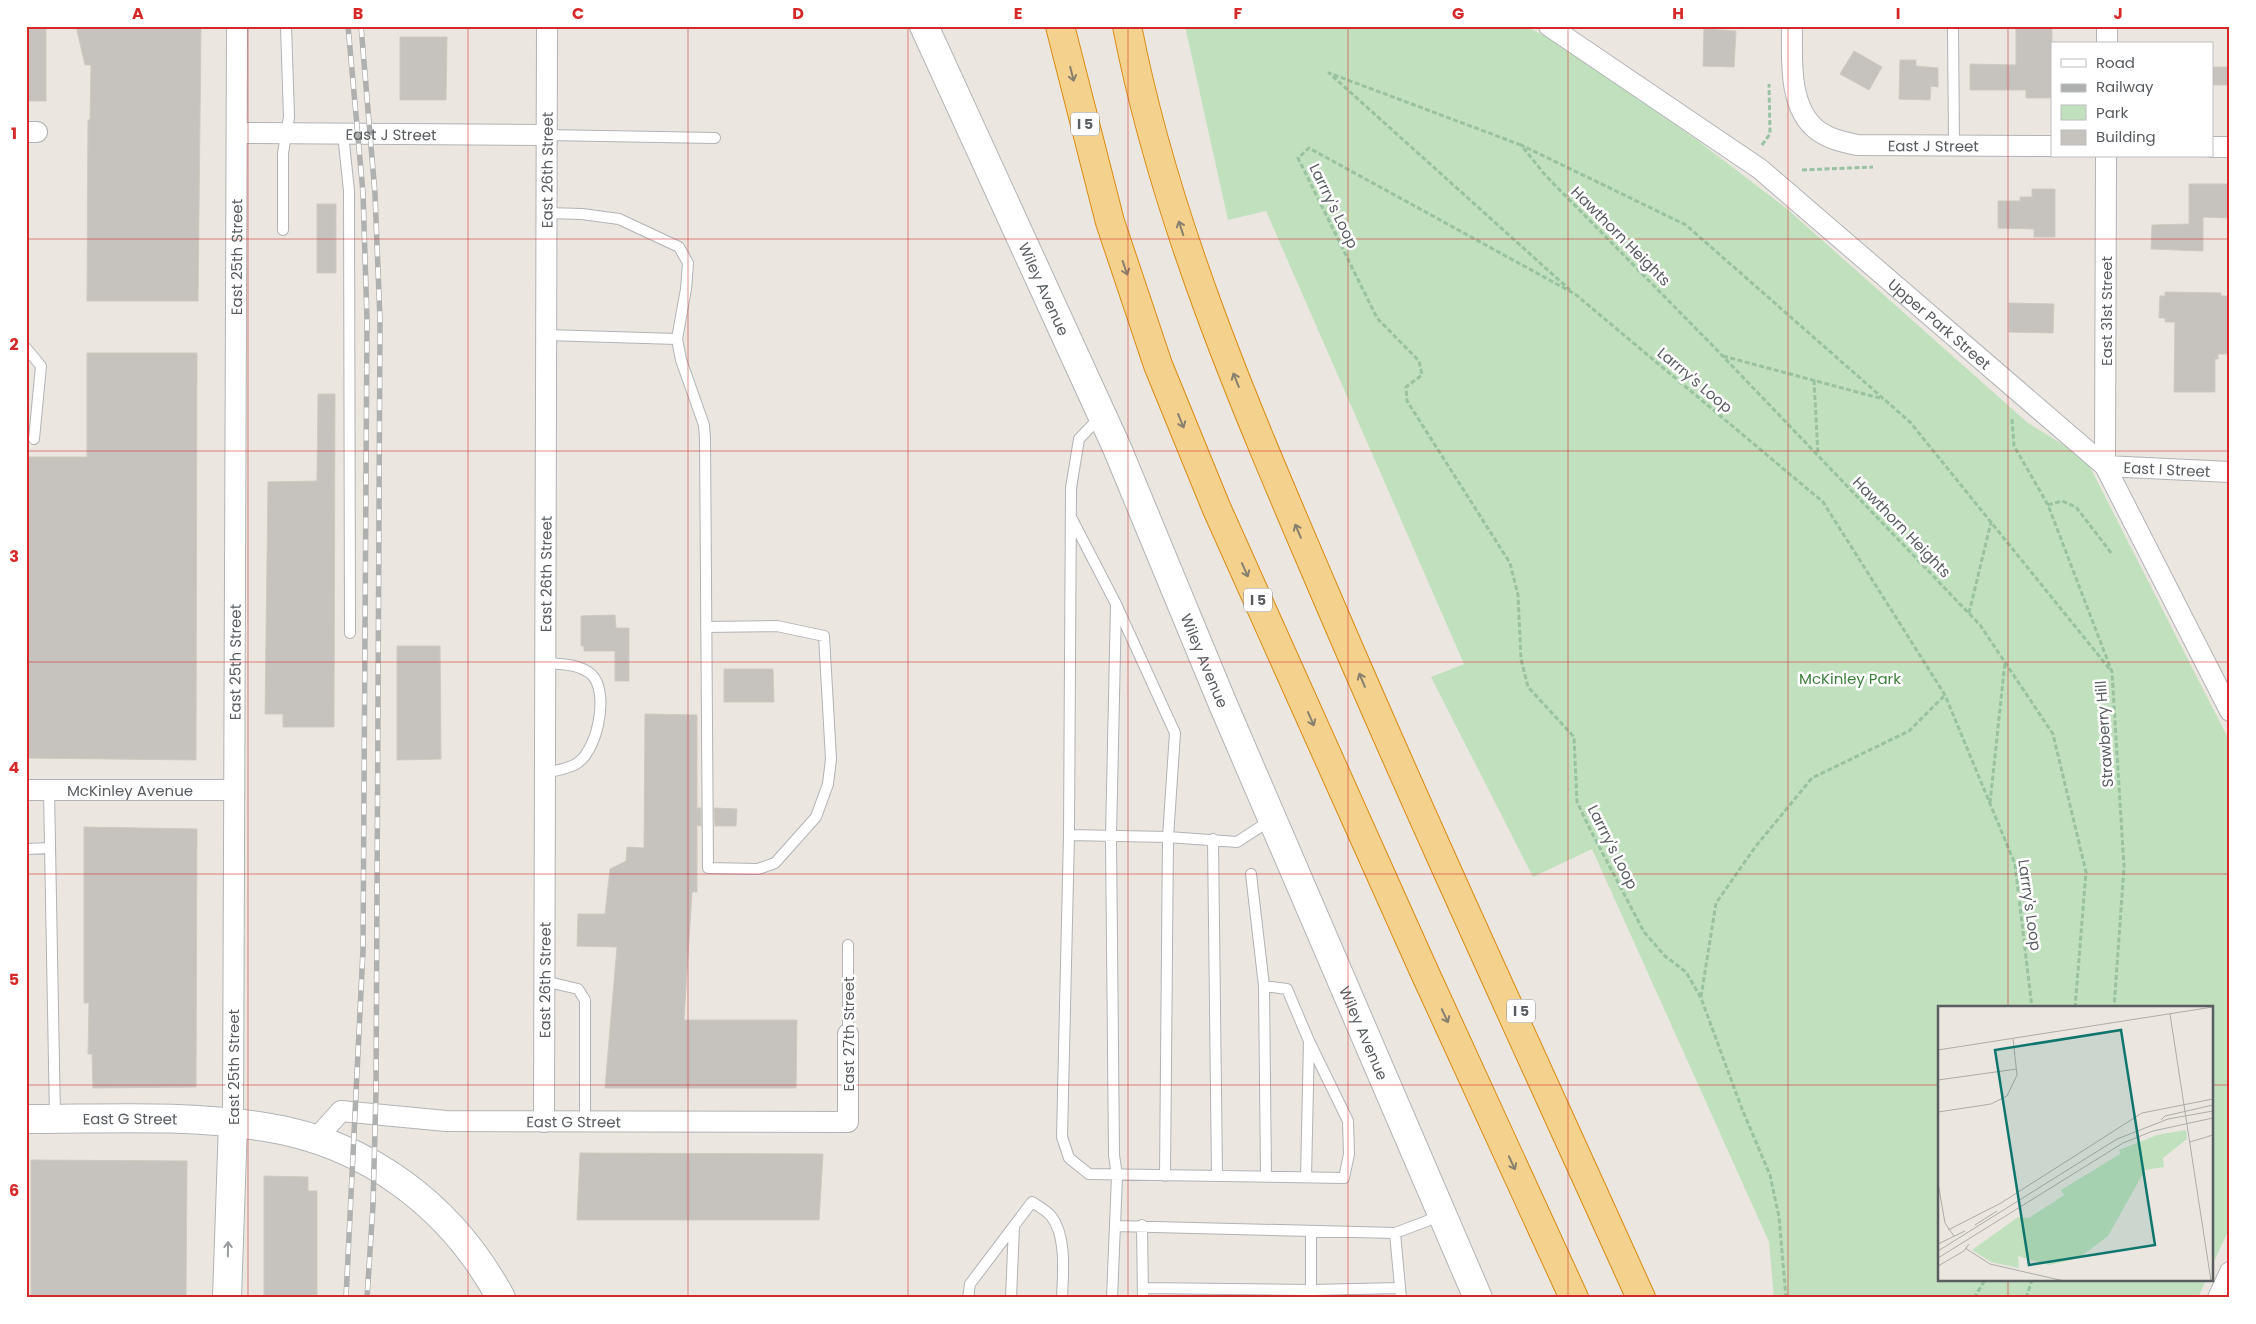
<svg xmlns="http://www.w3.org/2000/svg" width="2256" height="1324" viewBox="0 0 2256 1324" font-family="Poppins,sans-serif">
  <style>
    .green { fill: #c1e1be }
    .building { fill: #c6c2bd; stroke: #cfc9bf }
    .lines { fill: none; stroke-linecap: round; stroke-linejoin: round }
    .lane-casing { stroke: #b1b3b7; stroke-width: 12 }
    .street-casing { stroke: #b1b3b7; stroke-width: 22 }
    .secondary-casing { stroke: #b0b4b7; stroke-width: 30 }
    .highway-casing { stroke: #da8a11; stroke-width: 30 }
    .path { stroke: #98c2a0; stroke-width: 3; stroke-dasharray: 5 2.5; stroke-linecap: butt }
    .lane { stroke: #fff; stroke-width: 10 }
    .street { stroke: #fff; stroke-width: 20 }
    .secondary { stroke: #fff; stroke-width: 28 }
    .highway { stroke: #f4d28e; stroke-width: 28 }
    .rail-casing { stroke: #afb0b0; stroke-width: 5.5 }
    .rail { stroke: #fff; stroke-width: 4; stroke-dasharray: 11; stroke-linecap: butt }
    .oneway { stroke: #88806e }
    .oneway2 { stroke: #9b9ea0 }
    .grid { fill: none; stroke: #d62828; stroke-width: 1; stroke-opacity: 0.55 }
    .labels { text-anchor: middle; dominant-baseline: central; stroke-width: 5; stroke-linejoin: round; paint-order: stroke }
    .shield { fill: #fff; stroke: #8b8e90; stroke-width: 1 }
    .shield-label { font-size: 14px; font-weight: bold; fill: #595d60 }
    .street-label { font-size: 15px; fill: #595d60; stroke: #fff }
    .park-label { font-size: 15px; fill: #3c7e3a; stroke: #fff }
    .inset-road { fill: none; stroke: #adaca9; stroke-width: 1 }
    .view { fill: #0f766e; fill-opacity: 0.15; stroke: #0f766e; stroke-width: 2.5 }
    .inset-edge { fill: none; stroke: #595d60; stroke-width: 2.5 }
    .neatline { fill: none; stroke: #d62828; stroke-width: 2 }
    .grid-label { font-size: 16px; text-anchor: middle; font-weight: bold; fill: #d62828 }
  </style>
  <rect width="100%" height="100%" fill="#ebe7e0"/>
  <path class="green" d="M1185,26H1525L1558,42L1697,140L1786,208L2028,423L2067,447L2089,465L2230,742V1227L2212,1266V1008H1940V1280H2206L2198,1298H1774L1769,1242L1592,849L1533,877L1431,677L1464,664L1266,211L1228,220Z"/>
  <path class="building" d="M26,26H46V101H26Z
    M76,26H201L198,301H87L88,120H90L91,65H85Z
    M2016,26H2052V98H2026V90H1970V64L2016,65Z
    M1704,29L1736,31L1734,67L1703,66Z
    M400,37H447L446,100H400Z
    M1854,51L1882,67L1869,90L1840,74Z
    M1900,60H1916V66L1938,68V87L1931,86L1930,100L1899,99Z
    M2212,67H2229V85H2212Z
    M2189,184H2230V218L2203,217V251L2151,249L2152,225L2189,224Z
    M2032,189H2055V237H2034V229L1998,228V201H2020V197H2032Z
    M317,204H336V273H317Z
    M2165,292L2221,293V296H2230V354H2218V359H2215V392H2174L2175,322H2165V318H2159L2160,296H2165Z
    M2009,303L2054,304L2053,333L2009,332Z
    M87,353H197L196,760L26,758V457H87Z
    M318,394H335L334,727H283V714H265L268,482L317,481Z
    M615,615L616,628H629V681H615V651H584V646H581V616Z
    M397,646H440L441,759L397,760Z
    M724,669H773L774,702H724Z
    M645,714L697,715V808H701V826L697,825V892H692L684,1020H797L796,1088H605L617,947L577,946L578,914H605L610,869L626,861L627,847L644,848Z
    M714,808L737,809L736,826H715Z
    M84,827L197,829L196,1087L93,1088L92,1054H88L89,1003H84Z
    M580,1153L823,1154L819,1220H577Z
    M31,1160L187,1161L186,1298H31Z
    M264,1176L308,1177V1191H317V1298H264Z"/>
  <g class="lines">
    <defs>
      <path id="lane" d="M1953,26L1954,146
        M343,134L349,191L350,633
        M546,135L715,138
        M546,213L582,214L619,219L679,247L688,263L686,289L677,339L681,360L704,425L705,438L708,868L758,869L775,863L816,817L828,784L831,759L824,636L777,626L706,627
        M283,230V153L289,117L286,26
        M546,335L677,339
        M26,348L41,366L34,439
        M1100,417L1079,439L1071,488L1069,835L1062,1137L1069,1158L1089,1174L1344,1178L1349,1154L1348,1121L1309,1041
        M1072,519L1116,604L1175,733L1168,837L1165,1176
        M545,773C554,771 566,769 574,765C597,755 610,693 592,675C580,664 561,664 545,663
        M49,790L55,1119
        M1069,835L1168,837L1237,842L1271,820
        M1213,839L1217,1176
        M26,849L50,848
        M1251,874L1264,986L1266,1177
        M544,981L578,989L585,1000V1122
        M1264,986L1287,989L1309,1041L1306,1177
        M848,1034V945
        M1142,1225L1143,1298
        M1115,1226L1395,1233L1427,1221L1440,1213
        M1311,1231V1298
        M1395,1233L1401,1298
        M1143,1288L1311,1290L1400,1288
        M968,1298L970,1284L1032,1202C1038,1206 1046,1210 1051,1216C1067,1236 1063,1274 1062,1298
        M1011,1298L1014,1226
        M1112,1298L1117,1176L1114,1155L1111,837L1116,604"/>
      <g id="street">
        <path id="s1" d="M1549,26L1760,169L2105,466L2230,711"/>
        <path id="s2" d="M1792,26C1792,59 1788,107 1817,130C1829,139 1843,142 1857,145L2052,146"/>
        <path d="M2107,44V26"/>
        <path d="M26,132H37"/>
        <path id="s3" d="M237,133L546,135"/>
        <path d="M2212,147H2230"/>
        <path id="s4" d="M2106,156L2105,466L2230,472"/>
        <path id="s5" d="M26,790H234"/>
        <path id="s6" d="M544,1122L547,26"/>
        <path id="s7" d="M233,1123L237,26"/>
        <path id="s8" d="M315,1140L341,1111L446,1121L848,1122V1034"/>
        <path d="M2218,1298L2230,1272"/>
      </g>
      <g id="secondary">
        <path id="s9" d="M924,26L1117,448L1222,702L1478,1298"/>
        <path id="s10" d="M26,1119C105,1119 186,1114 265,1127C368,1143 452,1207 501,1298"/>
        <path d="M227,1298L233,1123"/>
      </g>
      <path id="highway" d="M1060,26L1110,222L1158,365L1216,507L1424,971L1574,1298
        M1127,26C1165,221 1244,404 1322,586C1424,825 1534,1061 1641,1298"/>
    </defs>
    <use href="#lane" class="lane-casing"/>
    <use href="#street" class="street-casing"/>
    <use href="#secondary" class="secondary-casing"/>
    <use href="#highway" class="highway-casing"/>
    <path class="path" d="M1521,145L1329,73L1570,290
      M1762,145L1770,134L1769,84
      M1802,170L1873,167
      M1723,356L1883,399
      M1814,380L1818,455
      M2012,419L2014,446L2048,505L2112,672L2124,867L2114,1008
      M2048,505L2062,501L2076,507L2112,554
      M1969,613L1991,522
      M1990,803L2005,662
      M1701,997L1716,903L1756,846L1812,778L1909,731L1945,695
      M2075,1008L2086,872L2053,734L1980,625L1715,348L1546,176L1521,145L1686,225L1910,422L2112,672
      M1786,1298L1779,1217L1770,1175L1742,1109L1701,998L1686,972L1665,956L1644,932L1591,831L1577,802L1574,737L1528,687L1521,659L1518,595L1510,563L1407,401L1406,387L1422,375L1419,361L1377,318L1298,158L1309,148L1575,294L1823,502L1945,695L2015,864L2032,1008
      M1974,1298L1985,1280
      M2026,1298L2032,1280"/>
    <use href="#lane" class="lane"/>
    <use href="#street" class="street"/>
    <use href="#secondary" class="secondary"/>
    <use href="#highway" class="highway"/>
    <defs>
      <path id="rail" d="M361,26L375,194L380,320L376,1091L373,1205L367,1298
        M346,1298L363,950L367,320L363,193L348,26"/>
    </defs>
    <use href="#rail" class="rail-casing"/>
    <use href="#rail" class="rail"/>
  </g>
  <defs><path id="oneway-shaft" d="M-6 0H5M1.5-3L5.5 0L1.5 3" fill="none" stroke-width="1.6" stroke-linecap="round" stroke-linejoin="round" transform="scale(1.25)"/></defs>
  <g class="oneway">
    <use href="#oneway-shaft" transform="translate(1072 74) rotate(76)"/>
    <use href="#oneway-shaft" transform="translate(1181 228) rotate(-108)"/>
    <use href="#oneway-shaft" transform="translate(1125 268) rotate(71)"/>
    <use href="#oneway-shaft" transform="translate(1236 380) rotate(-112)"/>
    <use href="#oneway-shaft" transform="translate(1181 421) rotate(68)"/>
    <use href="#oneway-shaft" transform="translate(1298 531) rotate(-113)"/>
    <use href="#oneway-shaft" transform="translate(1245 570) rotate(66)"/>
    <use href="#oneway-shaft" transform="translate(1362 680) rotate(-113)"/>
    <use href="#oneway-shaft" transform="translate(1311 719) rotate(66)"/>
    <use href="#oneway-shaft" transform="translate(1445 1016) rotate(65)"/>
    <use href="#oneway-shaft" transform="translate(1512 1163) rotate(65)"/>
  </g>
  <use class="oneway2" href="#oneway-shaft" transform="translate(228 1249) rotate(-89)"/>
  <path class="grid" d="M248,26V1298M468,26V1298M688,26V1298M908,26V1298M1128,26V1298M1348,26V1298M1568,26V1298M1788,26V1298M2008,26V1008M26,239H2230M26,451H2230M26,662H2230M26,874H2230M26,1085H1940M2212,1085H2230M2008,1280V1298"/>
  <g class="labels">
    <g class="shield">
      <rect x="1071" y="112.5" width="28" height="23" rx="4"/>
      <rect x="1244" y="588.5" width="28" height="23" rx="4"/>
      <rect x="1507" y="999.5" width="28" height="23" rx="4"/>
    </g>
    <g class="shield-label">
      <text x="1085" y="124">I 5</text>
      <text x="1258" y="600">I 5</text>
      <text x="1521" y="1011">I 5</text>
    </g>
    <g class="street-label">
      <text stroke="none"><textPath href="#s3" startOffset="154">East J Street</textPath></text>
      <text stroke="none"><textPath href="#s2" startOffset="230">East J Street</textPath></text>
      <text stroke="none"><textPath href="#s6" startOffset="952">East 26th Street</textPath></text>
      <text transform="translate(1334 206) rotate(64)">Larrry's Loop</text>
      <text transform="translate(1621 236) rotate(45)">Hawthorn Heights</text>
      <text stroke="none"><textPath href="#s7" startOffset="866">East 25th Street</textPath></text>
      <text stroke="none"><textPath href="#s9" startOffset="289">Wiley Avenue</textPath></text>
      <text transform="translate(2106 311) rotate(-90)">East 31st Street</text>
      <text stroke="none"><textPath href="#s1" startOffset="492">Upper Park Street</textPath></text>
      <text transform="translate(1695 380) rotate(40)">Larrry's Loop</text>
      <text stroke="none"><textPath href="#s4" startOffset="372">East I Street</textPath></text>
      <text transform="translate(1902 527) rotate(46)">Hawthorn Heights</text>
      <text stroke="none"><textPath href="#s6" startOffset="548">East 26th Street</textPath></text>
      <text stroke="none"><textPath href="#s9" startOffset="694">Wiley Avenue</textPath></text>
      <text stroke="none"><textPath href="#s7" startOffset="461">East 25th Street</textPath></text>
      <text transform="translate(2104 734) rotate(-94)">Strawberry Hill</text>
      <text stroke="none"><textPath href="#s5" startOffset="104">McKinley Avenue</textPath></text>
      <text transform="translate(1613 847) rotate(63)">Larrry's Loop</text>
      <text transform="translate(2030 905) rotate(82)">Larrry's Loop</text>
      <text stroke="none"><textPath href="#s6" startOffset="142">East 26th Street</textPath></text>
      <text stroke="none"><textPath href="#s9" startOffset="1099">Wiley Avenue</textPath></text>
      <text transform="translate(848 1034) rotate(-90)">East 27th Street</text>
      <text transform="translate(233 1067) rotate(-90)">East 25th Street</text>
      <text stroke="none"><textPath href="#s10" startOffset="104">East G Street</textPath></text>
      <text stroke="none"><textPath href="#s8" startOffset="272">East G Street</textPath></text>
    </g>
    <g class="park-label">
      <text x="1850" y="678">McKinley Park</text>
    </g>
  </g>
  <g transform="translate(1938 1006)">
    <rect width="275" height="275" fill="#ebe7e0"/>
    <path d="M248,124L249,133L225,152L226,161L207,164L170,230L141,252L111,259L80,250L81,262L53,256L34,244L80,211L91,212L126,189L123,184L182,148L181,144L219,129Z" fill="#c1e1be"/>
    <path class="inset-road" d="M232,8L273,275M0,44L275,1M0,74L79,63M0,106L53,98L69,90L79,69L75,33M223,114L227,110L275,99M252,136L275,129M0,177L7,217L16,230M37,219L59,205M10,224L63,197L204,107L275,93M0,238L27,225M27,242L52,258L126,275M0,245L179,133L230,113L275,105M0,252L185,137L215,125L275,112M0,260L26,245L31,238"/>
    <path class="view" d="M183,24L217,239L91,259L57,44Z"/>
    <rect width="275" height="275" class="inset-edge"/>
  </g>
  <rect width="2256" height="1324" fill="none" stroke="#ffffff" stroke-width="55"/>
  <rect x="2051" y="42" width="162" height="115" fill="#ffffff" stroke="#bdbebf"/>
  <rect x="2061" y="59" width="25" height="8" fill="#ffffff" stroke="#bdbebf"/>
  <text x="2096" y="68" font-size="15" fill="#595d60">Road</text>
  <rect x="2061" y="84" width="25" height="8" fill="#afb0b0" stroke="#bdbebf"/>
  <text x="2096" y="92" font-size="15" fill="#595d60">Railway</text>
  <rect x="2061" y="105" width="25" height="15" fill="#c1e1be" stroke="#bdbebf"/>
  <text x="2096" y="118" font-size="15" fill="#595d60">Park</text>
  <rect x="2061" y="130" width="25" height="15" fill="#c6c2bd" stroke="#bdbebf"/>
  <text x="2096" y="142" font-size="15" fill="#595d60">Building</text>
  <rect x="28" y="28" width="2200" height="1268" class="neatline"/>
  <g class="grid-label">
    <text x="138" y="19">A</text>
    <text x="358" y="19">B</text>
    <text x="578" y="19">C</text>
    <text x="798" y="19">D</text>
    <text x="1018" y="19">E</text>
    <text x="1238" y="19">F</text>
    <text x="1458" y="19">G</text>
    <text x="1678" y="19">H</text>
    <text x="1898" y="19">I</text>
    <text x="2118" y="19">J</text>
    <text x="14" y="139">1</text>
    <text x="14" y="350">2</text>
    <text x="14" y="562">3</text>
    <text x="14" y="773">4</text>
    <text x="14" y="985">5</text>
    <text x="14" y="1196">6</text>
  </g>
</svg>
